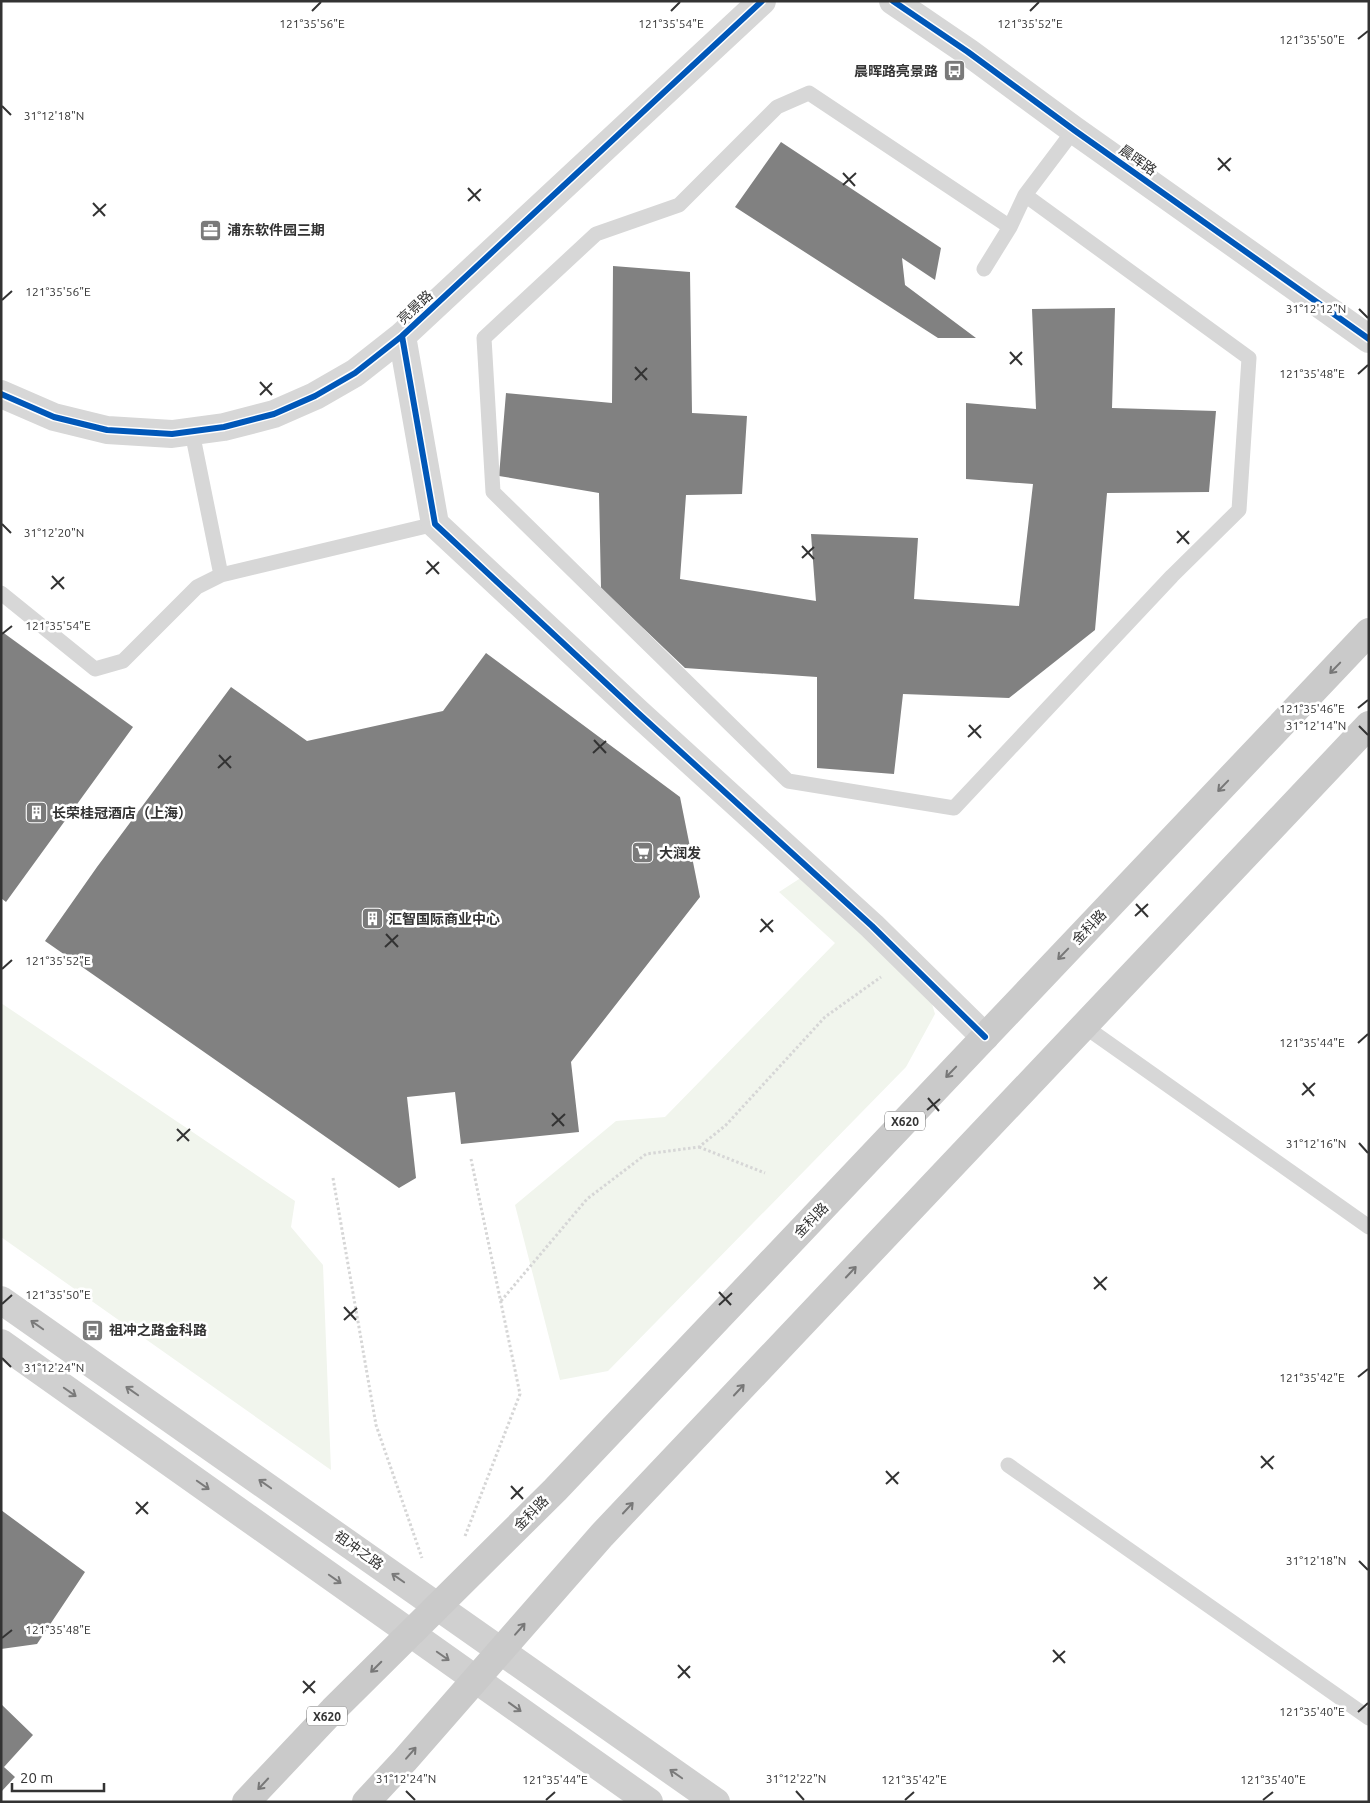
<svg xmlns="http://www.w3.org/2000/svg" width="1370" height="1803" viewBox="0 0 1370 1803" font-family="Ubuntu,'Noto Sans SC',sans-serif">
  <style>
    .green { fill: #f1f5ed }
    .building { fill: #818181 }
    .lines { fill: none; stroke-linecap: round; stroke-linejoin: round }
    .path { stroke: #d6d6d6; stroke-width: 3; stroke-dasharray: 2.5 2.5; stroke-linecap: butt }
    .lane { stroke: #d7d7d7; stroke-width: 15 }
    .street { stroke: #d7d7d7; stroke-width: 28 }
    .secondary { stroke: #d0d0d0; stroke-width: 28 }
    .primary { stroke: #cacaca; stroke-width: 28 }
    .cycleway-casing { stroke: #fff; stroke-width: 9 }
    .cycleway { stroke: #0057b8; stroke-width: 6 }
    .oneway { stroke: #777 }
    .oneway2 { stroke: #7a7a7a }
    .ticks { fill: none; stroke: #333; stroke-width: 2 }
    .labels { text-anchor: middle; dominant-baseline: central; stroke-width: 5; stroke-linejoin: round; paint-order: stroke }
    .shield { fill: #fff; stroke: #707070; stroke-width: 1 }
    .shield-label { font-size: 12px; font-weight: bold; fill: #333 }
    .poi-label { font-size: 14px; font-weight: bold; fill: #333; stroke: #fff; text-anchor: start }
    .street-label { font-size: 14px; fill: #333; stroke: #fff }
    .ticks-label { font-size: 12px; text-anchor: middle; fill: #333; stroke: #fff; stroke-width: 5; stroke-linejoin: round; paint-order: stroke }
  </style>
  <rect width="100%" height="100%" fill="#fff"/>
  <path class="green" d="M813,870L923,974L935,1014L906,1067L608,1371L560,1380L515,1205L616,1121L665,1117L835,943L779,892Z
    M1,1003L295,1201L291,1227L323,1265L331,1470L1,1237Z"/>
  <path class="building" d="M781,142L941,248L935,280L902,258L905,285L976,338H938L735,207Z
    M613,266L690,272L692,413L747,416L742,494L686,495L680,579L816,601L811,534L918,538L914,599L1019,606L1033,484L966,479V403L1036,409L1032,309L1115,308L1112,408L1216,411L1209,492L1107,493L1095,630L1009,698L903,694L894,774L817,768V677L685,668L601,588L599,493L499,476L506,393L612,403Z
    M1,631L133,727L6,902L1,898Z
    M486,653L680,797L700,897L571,1062L579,1132L461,1144L455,1092L407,1097L416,1178L399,1188L45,941L97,867L231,687L307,741L443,711Z
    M1,1510L85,1572L37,1644L1,1649Z
    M1,1704L33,1735L4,1767L15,1777L1,1792Z"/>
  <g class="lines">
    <path class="path" d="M699,1147L765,1173
      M333,1178L376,1425L422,1558
      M501,1301L587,1199L646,1154L699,1147L726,1125L825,1017L881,977
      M465,1536L520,1394L471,1159"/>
    <path class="lane" d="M1025,195L1074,130
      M984,269L1010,227L1025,195L1249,358L1239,510L1172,576L954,808L788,781L493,492L484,338L596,234L679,205L777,107L809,93L1010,227
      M192,432L221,575
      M1,593L95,669L123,661L197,587L221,575L435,524
      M1084,1026L1369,1227
      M1008,1465L1369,1718"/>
    <path class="street" d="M893,1L968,52L1074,130L1369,339
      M402,336L435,524L638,713L872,926L985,1037
      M1,394L54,417L107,430L172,434L224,427L274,414L315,396L355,373L402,336L762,1"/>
    <path class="secondary" d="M1,1300L716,1802
      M1,1343L649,1802"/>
    <path class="primary" d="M246,1802L333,1710L555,1490L1369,632
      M366,1802L405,1760L602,1535L1369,725"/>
    <defs>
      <path id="cycleway" d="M893,1L968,52L1074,130L1369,339
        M402,336L435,524L638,713L872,926L985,1037
        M1,394L54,417L107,430L172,434L224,427L274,414L315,396L355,373L402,336L762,1"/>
    </defs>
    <use href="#cycleway" class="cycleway-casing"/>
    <use href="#cycleway" class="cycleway"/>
  </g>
  <defs><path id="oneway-shaft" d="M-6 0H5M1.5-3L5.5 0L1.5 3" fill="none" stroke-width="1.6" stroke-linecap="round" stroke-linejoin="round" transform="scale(1.25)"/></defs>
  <g class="oneway">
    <use href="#oneway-shaft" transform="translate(1335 668) rotate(134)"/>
    <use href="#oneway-shaft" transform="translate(1223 786) rotate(134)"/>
    <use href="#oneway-shaft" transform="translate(1063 954) rotate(134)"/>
    <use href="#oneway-shaft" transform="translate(951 1072) rotate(134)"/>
    <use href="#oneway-shaft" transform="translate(851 1272) rotate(-47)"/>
    <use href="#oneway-shaft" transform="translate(739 1390) rotate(-47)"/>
    <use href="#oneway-shaft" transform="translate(628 1508) rotate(-47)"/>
    <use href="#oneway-shaft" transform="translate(520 1629) rotate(-49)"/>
    <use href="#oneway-shaft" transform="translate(376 1667) rotate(135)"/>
    <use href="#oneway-shaft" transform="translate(411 1753) rotate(-49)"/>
    <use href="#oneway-shaft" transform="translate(263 1784) rotate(133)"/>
  </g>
  <g class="oneway2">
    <use href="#oneway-shaft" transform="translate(37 1325) rotate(-145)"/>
    <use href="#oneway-shaft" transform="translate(132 1391) rotate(-145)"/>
    <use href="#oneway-shaft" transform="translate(70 1392) rotate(35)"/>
    <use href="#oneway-shaft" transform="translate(265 1484) rotate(-145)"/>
    <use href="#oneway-shaft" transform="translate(203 1485) rotate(35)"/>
    <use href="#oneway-shaft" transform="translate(398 1578) rotate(-145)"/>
    <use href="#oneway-shaft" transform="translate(335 1579) rotate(35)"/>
    <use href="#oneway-shaft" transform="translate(443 1656) rotate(35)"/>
    <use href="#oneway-shaft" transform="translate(515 1707) rotate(36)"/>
    <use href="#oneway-shaft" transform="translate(676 1774) rotate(-145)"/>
  </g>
  <path class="ticks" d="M312,11L321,2M671,11L680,2M1030,11L1039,2M1358,39L1368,31M2,106L11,115M1218,158L1230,171M1218,170L1231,158M843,173L855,186M843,185L856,173M468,188L480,201M468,201L481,189M93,203L105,216M93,216L106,204M2,300L12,291M1359,309L1368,318M1010,352L1022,365M1010,364L1022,352M635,367L647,380M1358,374L1368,365M635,380L647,368M260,382L272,395M260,395L272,383M2,524L11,533M1177,531L1189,544M1177,543L1189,531M802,546L814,559M802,558L814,547M427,561L439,574M426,574L439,562M52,576L64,589M51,589L64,577M2,634L12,626M1358,708L1368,700M969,725L981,738M1359,726L1368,735M968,737L981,725M594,740L606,753M593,753L606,741M219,755L231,768M218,768L231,756M1136,904L1148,917M1135,916L1148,904M761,919L773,932M760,932L773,920M386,934L398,947M385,947L398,935M2,969L12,960M1358,1043L1368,1034M1303,1083L1314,1096M1302,1095L1315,1083M928,1098L939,1111M927,1110L940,1099M552,1113L564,1126M552,1126L565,1114M177,1129L189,1141M177,1141L190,1129M1359,1143L1368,1153M1094,1277L1106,1290M1094,1289L1107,1277M719,1292L731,1305M2,1304L12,1295M719,1305L732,1293M344,1307L356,1320M344,1320L357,1308M2,1358L11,1367M1358,1377L1368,1369M1261,1456L1273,1469M1261,1468L1274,1456M886,1471L898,1484M886,1484L899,1472M511,1486L523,1499M511,1499L523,1487M136,1502L148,1514M136,1514L148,1502M1359,1561L1368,1570M2,1638L12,1630M1053,1650L1065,1663M1053,1662L1065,1651M678,1665L690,1678M678,1678L690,1666M303,1681L315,1693M303,1693L315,1681M1358,1712L1368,1703M406,1791L415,1800M796,1791L804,1800M546,1800L555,1792M905,1800L914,1792M1263,1800L1273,1792"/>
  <defs>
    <symbol id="bus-square" viewBox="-11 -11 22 22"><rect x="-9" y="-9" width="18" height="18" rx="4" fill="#7a7a7a" stroke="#fff"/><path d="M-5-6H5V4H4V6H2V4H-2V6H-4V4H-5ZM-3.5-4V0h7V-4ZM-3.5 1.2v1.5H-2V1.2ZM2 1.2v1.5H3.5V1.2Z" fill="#fff"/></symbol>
    <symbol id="office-square" viewBox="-11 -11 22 22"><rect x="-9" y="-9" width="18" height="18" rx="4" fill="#7a7a7a" stroke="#fff"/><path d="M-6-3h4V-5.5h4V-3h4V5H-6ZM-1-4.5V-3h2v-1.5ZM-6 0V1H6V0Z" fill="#fff"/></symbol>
    <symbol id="building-square" viewBox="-11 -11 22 22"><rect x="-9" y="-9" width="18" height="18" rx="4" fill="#7a7a7a" stroke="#fff"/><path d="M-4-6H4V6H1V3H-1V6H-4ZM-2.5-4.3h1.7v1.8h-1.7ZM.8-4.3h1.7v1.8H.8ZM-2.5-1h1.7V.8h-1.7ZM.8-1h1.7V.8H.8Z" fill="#fff"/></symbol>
    <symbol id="supermarket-square" viewBox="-11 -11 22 22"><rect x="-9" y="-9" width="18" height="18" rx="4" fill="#7a7a7a" stroke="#fff"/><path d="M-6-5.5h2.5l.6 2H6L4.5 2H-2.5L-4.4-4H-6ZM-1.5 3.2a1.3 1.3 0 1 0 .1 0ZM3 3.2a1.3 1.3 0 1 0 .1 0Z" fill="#fff"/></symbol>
  </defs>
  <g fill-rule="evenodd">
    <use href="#bus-square" x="942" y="58" width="25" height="25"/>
    <use href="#office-square" x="198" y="218" width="25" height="25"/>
    <use href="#building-square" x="24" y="800" width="25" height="25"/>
    <use href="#supermarket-square" x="630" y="840" width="25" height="25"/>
    <use href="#building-square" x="360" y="906" width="25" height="25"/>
    <use href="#bus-square" x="80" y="1318" width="25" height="25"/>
  </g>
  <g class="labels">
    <g class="shield">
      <rect x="885" y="1111.5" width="40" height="19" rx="4"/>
      <rect x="307" y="1706.5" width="40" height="19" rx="4"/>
    </g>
    <g class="shield-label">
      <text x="905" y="1121">X620</text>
      <text x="327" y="1716">X620</text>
    </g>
    <g class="poi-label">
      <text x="938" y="71" text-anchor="end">晨晖路亮景路</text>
      <text x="227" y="230">浦东软件园三期</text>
      <text x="52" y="813">长荣桂冠酒店（上海）</text>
      <text x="659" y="853">大润发</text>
      <text x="388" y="919">汇智国际商业中心</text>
      <text x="109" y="1330">祖冲之路金科路</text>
    </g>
    <g class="street-label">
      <text transform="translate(1138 160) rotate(35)">晨晖路</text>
      <text transform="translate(415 307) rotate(-43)">亮景路</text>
      <text transform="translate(1089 927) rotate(-46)">金科路</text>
      <text transform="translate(811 1220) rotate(-46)">金科路</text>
      <text transform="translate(531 1513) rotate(-45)">金科路</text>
      <text transform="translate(359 1550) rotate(35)">祖冲之路</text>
    </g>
  </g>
  <g class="ticks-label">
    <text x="312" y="28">121°35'56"E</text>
    <text x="671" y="28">121°35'54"E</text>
    <text x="1030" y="28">121°35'52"E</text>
    <text x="1312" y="44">121°35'50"E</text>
    <text x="54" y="120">31°12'18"N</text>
    <text x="58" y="296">121°35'56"E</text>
    <text x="1316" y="313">31°12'12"N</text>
    <text x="1312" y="378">121°35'48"E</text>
    <text x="54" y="537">31°12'20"N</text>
    <text x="58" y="630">121°35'54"E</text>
    <text x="1312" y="713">121°35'46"E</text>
    <text x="1316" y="730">31°12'14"N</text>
    <text x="58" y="965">121°35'52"E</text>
    <text x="1312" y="1047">121°35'44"E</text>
    <text x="1316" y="1148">31°12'16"N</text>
    <text x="58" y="1299">121°35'50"E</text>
    <text x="54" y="1372">31°12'24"N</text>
    <text x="1312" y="1382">121°35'42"E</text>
    <text x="1316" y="1565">31°12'18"N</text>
    <text x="58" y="1634">121°35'48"E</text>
    <text x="1312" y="1716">121°35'40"E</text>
    <text x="406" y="1783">31°12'24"N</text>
    <text x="796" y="1783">31°12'22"N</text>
    <text x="555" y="1784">121°35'44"E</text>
    <text x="914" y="1784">121°35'42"E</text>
    <text x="1273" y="1784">121°35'40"E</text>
  </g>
  <rect width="1370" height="1803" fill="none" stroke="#333333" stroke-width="5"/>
  <path d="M12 1783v8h92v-8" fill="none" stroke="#333333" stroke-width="2.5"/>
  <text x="20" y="1783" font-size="15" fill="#333333" stroke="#ffffff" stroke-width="4" paint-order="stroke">20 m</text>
</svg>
